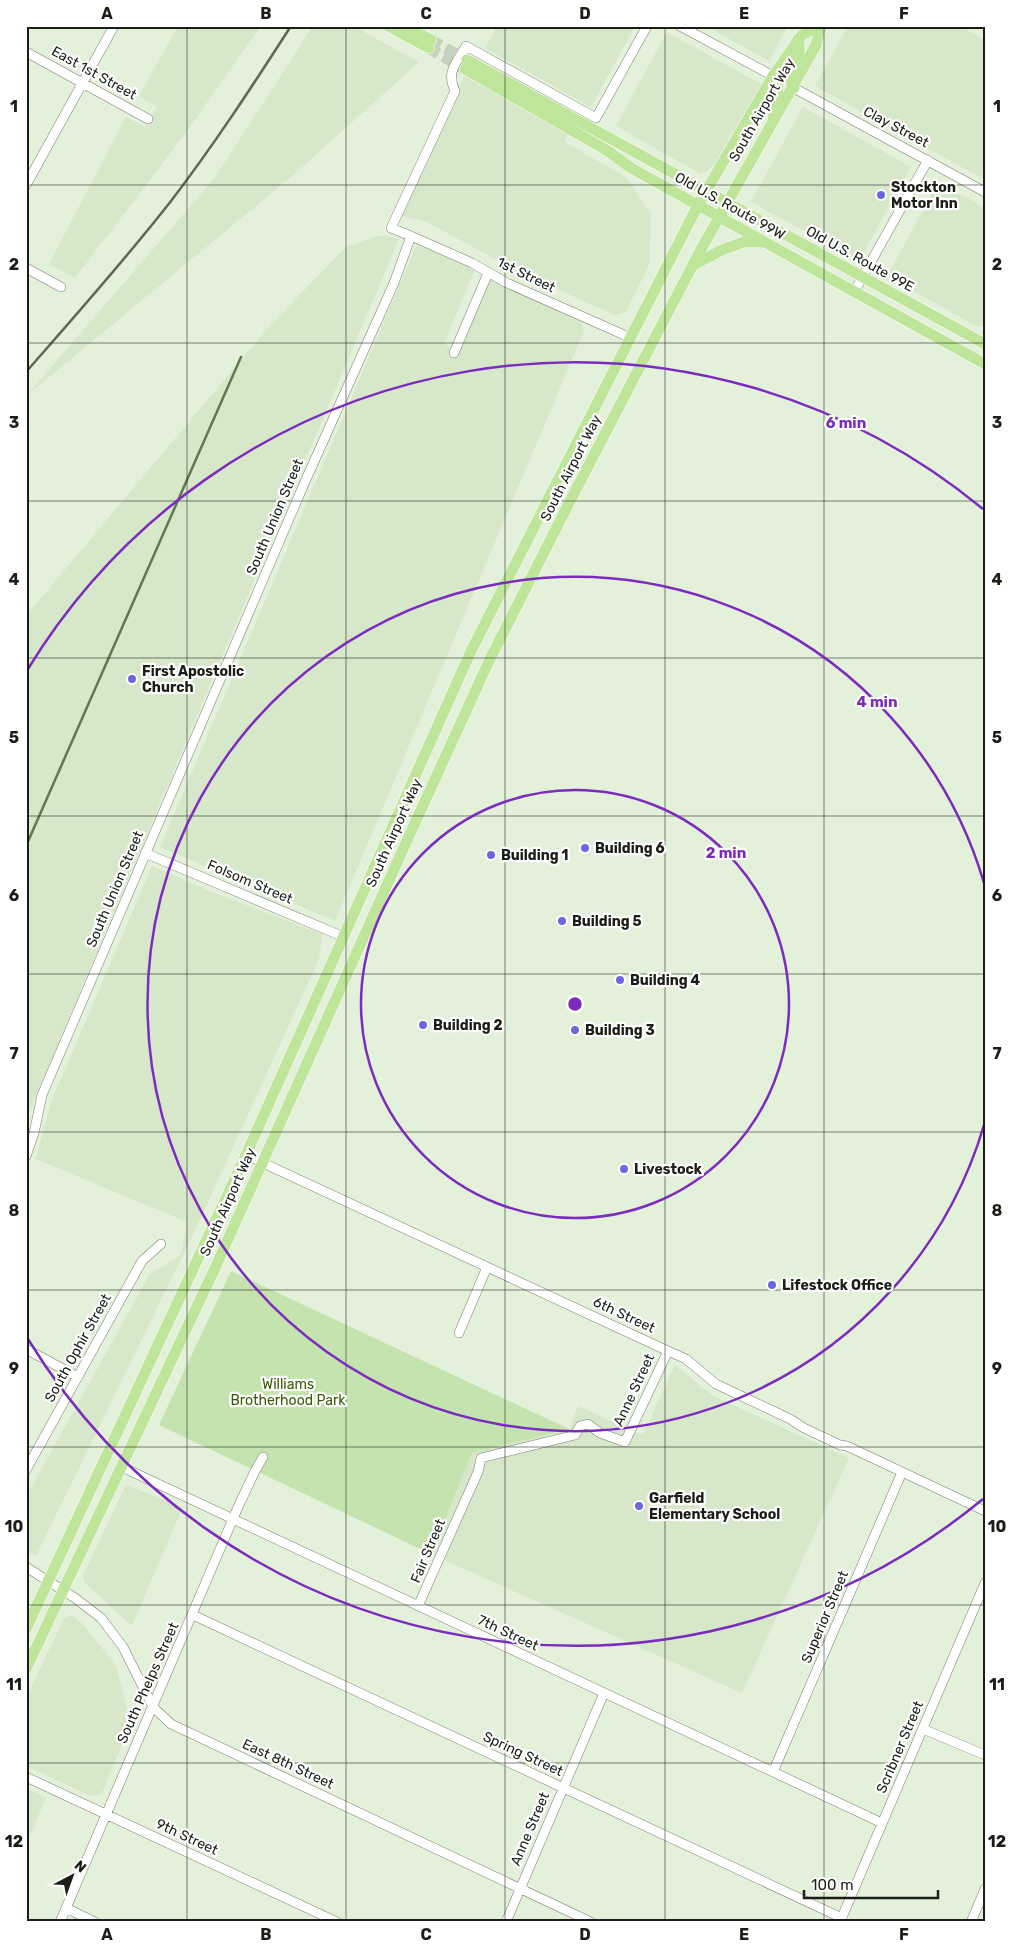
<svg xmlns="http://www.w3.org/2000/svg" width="1011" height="1948" viewBox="0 0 1011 1948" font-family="Rubik,sans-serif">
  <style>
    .built { fill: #d6e7ca }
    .green { fill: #c5e3af }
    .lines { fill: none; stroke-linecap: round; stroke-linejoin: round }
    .stream { stroke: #61794e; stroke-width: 2.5 }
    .major-tunnel { stroke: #c5d0bd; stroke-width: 11; stroke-dasharray: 11 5.5; stroke-linecap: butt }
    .minor-casing { stroke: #76816d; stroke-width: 10 }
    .major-casing { stroke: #fff; stroke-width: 12 }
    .minor { stroke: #fff; stroke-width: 9 }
    .major { stroke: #bee599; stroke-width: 11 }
    .rail { stroke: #5e6559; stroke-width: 2.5 }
    .grid { fill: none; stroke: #1a1e17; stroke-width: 1; stroke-opacity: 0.55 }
    .ring { fill: none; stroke: #7b2cbf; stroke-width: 2.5 }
    .poi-dot { fill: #6e66e0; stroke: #fff; stroke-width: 2 }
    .labels { text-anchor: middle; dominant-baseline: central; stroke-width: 4.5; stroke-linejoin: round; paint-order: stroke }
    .street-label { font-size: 14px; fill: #1a1e17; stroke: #fff }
    .poi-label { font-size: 14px; font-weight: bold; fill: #1a1e17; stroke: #fff; text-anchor: start }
    .park-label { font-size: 14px; fill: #365d00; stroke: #fff }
    .centre { fill: #7b2cbf; stroke: #fff; stroke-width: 2.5 }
    .ring-label { font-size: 15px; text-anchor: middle; font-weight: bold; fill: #7b2cbf; stroke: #fff; stroke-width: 4.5; stroke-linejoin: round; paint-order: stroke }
    .neatline { fill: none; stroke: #1a1e17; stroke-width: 2 }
    .grid-label { font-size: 16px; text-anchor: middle; font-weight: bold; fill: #1a1e17 }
  </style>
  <rect width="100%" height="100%" fill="#e3f0da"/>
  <path class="built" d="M178,26H261L184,135L75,278L49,264L126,117L145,127L157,107L139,96Z
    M313,26H353L419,62L291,177L26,396L214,179Z
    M497,26H635L591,107L485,48Z
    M706,26H788L769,61Z
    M848,26H960L985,40V180L815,86Z
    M667,32L775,92L735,154L701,174L616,126Z
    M465,74L569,132L565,142L627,178L651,215L649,265L626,312L615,315L519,272L427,222L402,216Z
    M803,107L911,167L859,261L751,202Z
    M938,183L985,208V326H976L887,276Z
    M381,235L399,239L26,1119V616L268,328L346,247Z
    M417,244L475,269L444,344L454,348L486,276L581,322L584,331L335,921L160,847Z
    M152,866L210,891L322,934L319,959L197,1226L36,1556L26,1551V1497L150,1274L181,1255L187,1222L36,1159L51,1102Z
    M675,1365L713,1396L849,1458L742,1693L431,1554L472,1453L569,1429L578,1406L643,1435Z
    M126,1485L183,1507L132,1626L85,1583L83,1575Z
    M71,1615L82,1623L116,1666L131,1723L102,1793L91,1796L26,1766V1699L64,1618Z
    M26,1788L46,1798L26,1845Z"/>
  <path class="green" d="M231,1271L569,1429L472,1453L431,1554L159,1425Z"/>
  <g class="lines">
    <path class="stream" d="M26,846L241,357"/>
    <path class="major-tunnel" d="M431,40L467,60
      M429,48L464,69"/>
    <defs>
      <path id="minor" d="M680,26L773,76
        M26,52L148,119
        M794,88L985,192
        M26,185L114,26
        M411,236L472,263L507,283L631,338
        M26,268L61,287
        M854,292L928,160
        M454,353L488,273
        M145,853L344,937
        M246,1155L668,1351L686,1359L716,1384L790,1419L804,1428L840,1445L847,1446L985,1511
        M26,1156L34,1133L42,1095L304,484L394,283L411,236L391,228L455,91C446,71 456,64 466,46L596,118L647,26
        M459,1333L487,1267
        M26,1349L78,1377
        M122,1467L882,1823
        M26,1470L142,1261L161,1244
        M26,1567L75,1598L101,1618L123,1647L153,1707L171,1724L591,1922
        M418,1606L478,1472L481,1458L575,1435L580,1426L588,1424L600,1433L625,1442L668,1351
        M193,1615L842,1918
        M923,1729L985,1755
        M773,1772L902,1472
        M26,1777L337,1922
        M66,1908L95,1922
        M60,1922L238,1507L255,1471L263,1457
        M506,1922L604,1693
        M840,1922L985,1583
        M971,1922L985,1889"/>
      <path id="major" d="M388,26L429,48
        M405,26L431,40
        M467,60L985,344
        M465,69L608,151L631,168L985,364
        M773,76C783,88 775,96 773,108C773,113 773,117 773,122
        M794,88C786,75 797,65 799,52C800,48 799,43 798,39
        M693,265L724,249L744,242H763
        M26,1629L246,1155L471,651L698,205L773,76L802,35L819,26
        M26,1669L216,1266L404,847L489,661L569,503L699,253L816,45L821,26"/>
    </defs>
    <use href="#minor" class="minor-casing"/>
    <use href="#major" class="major-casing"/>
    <use href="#minor" class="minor"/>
    <use href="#major" class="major"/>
    <path class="rail" d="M26,372C75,316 125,260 171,201C214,145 253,85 291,26"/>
  </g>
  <path class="grid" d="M187,26V1922M346,26V1922M505,26V1922M665,26V1922M824,26V1922M26,185H985M26,343H985M26,501H985M26,658H985M26,816H985M26,974H985M26,1132H985M26,1290H985M26,1447H985M26,1605H985M26,1763H985"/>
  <g class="ring">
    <circle cx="575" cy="1004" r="214"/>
    <path d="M984 1125A427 427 0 1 1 984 883"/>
    <path d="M983 1499A641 641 0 0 1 28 1339M28 669A641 641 0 0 1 983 509"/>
  </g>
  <g class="poi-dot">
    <circle cx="881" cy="195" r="5"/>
    <circle cx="132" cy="679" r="5"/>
    <circle cx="585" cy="848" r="5"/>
    <circle cx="491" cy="855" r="5"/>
    <circle cx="562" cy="921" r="5"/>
    <circle cx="620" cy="980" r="5"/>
    <circle cx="423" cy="1025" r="5"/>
    <circle cx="575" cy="1030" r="5"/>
    <circle cx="624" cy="1169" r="5"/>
    <circle cx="772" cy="1285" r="5"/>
    <circle cx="639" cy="1506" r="5"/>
  </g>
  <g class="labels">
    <g class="street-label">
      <text transform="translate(94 73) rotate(29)">East 1st Street</text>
      <text transform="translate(762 110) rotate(-60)">South Airport Way</text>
      <text transform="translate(896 127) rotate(28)">Clay Street</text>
      <text transform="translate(730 206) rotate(29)">Old U.S. Route 99W</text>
      <text transform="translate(860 259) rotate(29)">Old U.S. Route 99E</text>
      <text transform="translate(526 275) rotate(26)">1st Street</text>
      <text transform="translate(571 468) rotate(-63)">South Airport Way</text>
      <text transform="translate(275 517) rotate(-67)">South Union Street</text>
      <text transform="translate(394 833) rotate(-66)">South Airport Way</text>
      <text transform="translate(250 882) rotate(23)">Folsom Street</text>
      <text transform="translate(115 889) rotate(-67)">South Union Street</text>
      <text transform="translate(228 1202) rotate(-66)">South Airport Way</text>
      <text transform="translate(624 1315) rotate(25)">6th Street</text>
      <text transform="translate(78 1348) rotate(-61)">South Ophir Street</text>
      <text transform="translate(634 1390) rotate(-65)">Anne Street</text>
      <text transform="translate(428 1551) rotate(-67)">Fair Street</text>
      <text transform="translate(825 1617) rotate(-67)">Superior Street</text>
      <text transform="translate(508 1633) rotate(25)">7th Street</text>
      <text transform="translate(148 1683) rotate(-66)">South Phelps Street</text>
      <text transform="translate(900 1747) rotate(-67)">Scribner Street</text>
      <text transform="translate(523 1754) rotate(25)">Spring Street</text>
      <text transform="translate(288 1764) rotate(25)">East 8th Street</text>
      <text transform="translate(530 1829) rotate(-67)">Anne Street</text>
      <text transform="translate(187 1837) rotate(25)">9th Street</text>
    </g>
    <g class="poi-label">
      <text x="891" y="187">Stockton<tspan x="891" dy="16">Motor Inn</tspan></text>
      <text x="142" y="671">First Apostolic<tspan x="142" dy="16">Church</tspan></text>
      <text x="595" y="848">Building 6</text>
      <text x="501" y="855">Building 1</text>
      <text x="572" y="921">Building 5</text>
      <text x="630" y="980">Building 4</text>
      <text x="433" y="1025">Building 2</text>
      <text x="585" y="1030">Building 3</text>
      <text x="634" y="1169">Livestock</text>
      <text x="782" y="1285">Lifestock Office</text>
      <text x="649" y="1498">Garfield<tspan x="649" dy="16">Elementary School</tspan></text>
    </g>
    <g class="park-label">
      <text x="288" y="1384">Williams<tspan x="288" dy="16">Brotherhood Park</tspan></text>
    </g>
  </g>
  <circle cx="575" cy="1004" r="8" class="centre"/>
  <g class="ring-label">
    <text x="846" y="428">6 min</text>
    <text x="877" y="707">4 min</text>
    <text x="726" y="858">2 min</text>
  </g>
  <rect width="1011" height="1948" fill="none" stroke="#ffffff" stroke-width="55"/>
  <g transform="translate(72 1876) rotate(41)" stroke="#ffffff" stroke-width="4" paint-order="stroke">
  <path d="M0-4L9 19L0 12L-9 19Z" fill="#1a1e17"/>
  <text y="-8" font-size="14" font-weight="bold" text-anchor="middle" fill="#1a1e17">N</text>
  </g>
  <path d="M804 1890v8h134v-8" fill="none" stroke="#1a1e17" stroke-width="2.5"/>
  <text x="811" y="1890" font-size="15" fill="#1a1e17" stroke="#ffffff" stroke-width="4" paint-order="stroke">100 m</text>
  <rect x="28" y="28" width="956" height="1892" class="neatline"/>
  <g class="grid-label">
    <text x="107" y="19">A</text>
    <text x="266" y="19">B</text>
    <text x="426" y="19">C</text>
    <text x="585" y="19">D</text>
    <text x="744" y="19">E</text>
    <text x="904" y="19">F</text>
    <text x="14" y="112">1</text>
    <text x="997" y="112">1</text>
    <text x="14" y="270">2</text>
    <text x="997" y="270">2</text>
    <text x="14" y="428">3</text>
    <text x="997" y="428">3</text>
    <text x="14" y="585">4</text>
    <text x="997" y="585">4</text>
    <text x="14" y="743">5</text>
    <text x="997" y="743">5</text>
    <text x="14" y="901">6</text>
    <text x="997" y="901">6</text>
    <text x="14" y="1059">7</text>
    <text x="997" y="1059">7</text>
    <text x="14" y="1216">8</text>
    <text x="997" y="1216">8</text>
    <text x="14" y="1374">9</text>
    <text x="997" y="1374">9</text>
    <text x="14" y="1532">10</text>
    <text x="997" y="1532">10</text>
    <text x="14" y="1690">11</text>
    <text x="997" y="1690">11</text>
    <text x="14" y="1847">12</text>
    <text x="997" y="1847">12</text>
    <text x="107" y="1940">A</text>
    <text x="266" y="1940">B</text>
    <text x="426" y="1940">C</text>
    <text x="585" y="1940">D</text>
    <text x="744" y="1940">E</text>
    <text x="904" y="1940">F</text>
  </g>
</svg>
